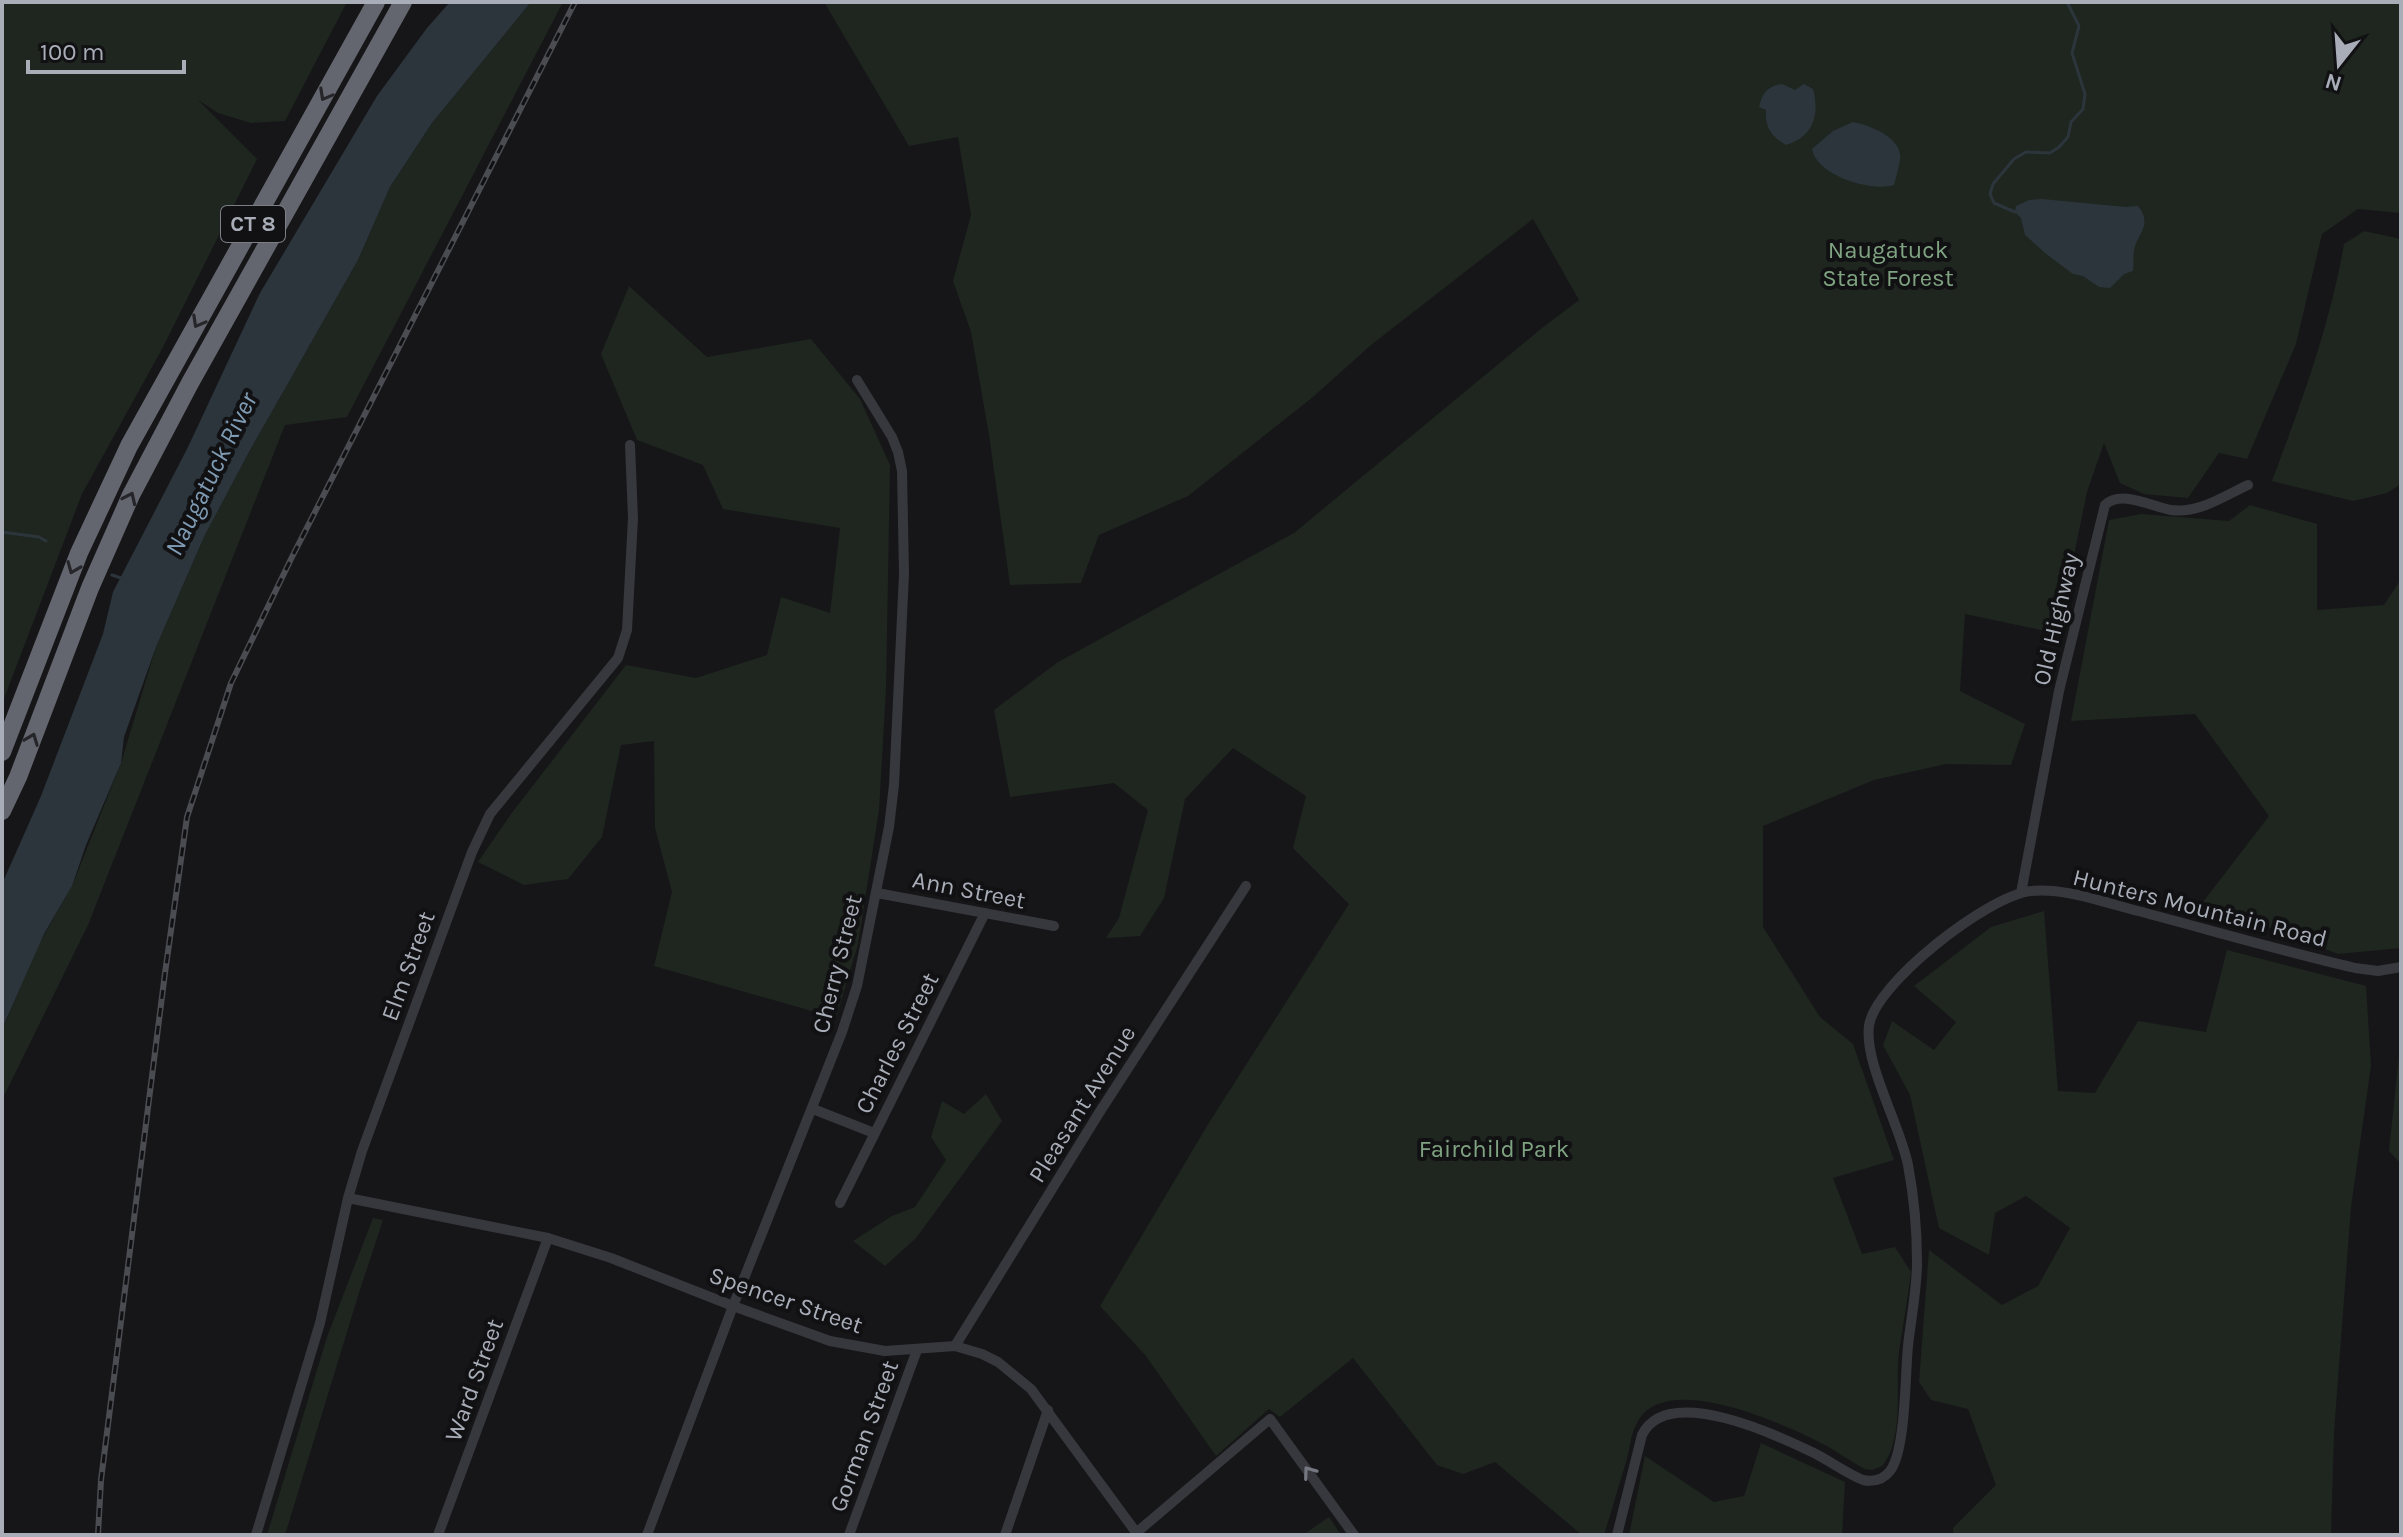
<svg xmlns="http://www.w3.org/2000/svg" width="2403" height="1537" viewBox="0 0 2403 1537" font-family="Karla,sans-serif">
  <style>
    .green { fill: #1e261f }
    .water { fill: #2c353c }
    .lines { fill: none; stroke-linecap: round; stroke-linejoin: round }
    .stream { stroke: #2c353c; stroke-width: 3 }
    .minor { stroke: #37383d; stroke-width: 10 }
    .motorway { stroke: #63666e; stroke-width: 18 }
    .rail-casing { stroke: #4a4c52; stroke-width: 6 }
    .rail { stroke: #111113; stroke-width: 3; stroke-dasharray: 9; stroke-linecap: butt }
    .oneway { stroke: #26262a }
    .oneway2 { stroke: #757881 }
    .labels { text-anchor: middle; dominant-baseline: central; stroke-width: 8; stroke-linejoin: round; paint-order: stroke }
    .shield { fill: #111113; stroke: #7b7e86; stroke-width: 2 }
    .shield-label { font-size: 22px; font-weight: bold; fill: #a8adb8 }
    .park-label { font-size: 24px; fill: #7fa381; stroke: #111113 }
    .street-label { font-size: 24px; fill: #a8adb8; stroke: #111113 }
    .water-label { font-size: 26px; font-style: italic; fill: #7f9bb3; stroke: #111113 }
  </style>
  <rect width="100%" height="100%" fill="#161618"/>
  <path class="green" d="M2,2H347L285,121L251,123L218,113L198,100L257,159L163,347L82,494L2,704Z
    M531,2H563L347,417L285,425L88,925L2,1100V1030L39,944L72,886L121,763L156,647L204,537L249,452L358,260L390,187L432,123Z
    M824,2H2401V213L2358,209L2322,234L2296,344L2247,459L2219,453L2188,498L2144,494L2120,483L2104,443L2087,492L2071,570L2046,631L1965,614L1960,691L2025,724L2011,765L1946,764L1874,780L1763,826V927L1820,1017L1853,1044L1894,1160L1833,1178L1862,1254L1895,1247L1911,1272C1908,1298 1903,1325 1899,1351C1895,1385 1905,1439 1882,1466L1872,1470L1865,1469C1851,1462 1838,1452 1823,1444C1786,1425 1664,1368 1637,1423C1631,1433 1630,1447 1627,1459C1619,1484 1612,1510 1604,1535H1582L1495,1462L1463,1474L1437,1465L1353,1358L1280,1417L1269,1409L1216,1456L1146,1356L1100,1306L1210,1121L1349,904L1293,848L1306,796L1233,748L1185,799L1164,898L1140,936L1106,938L1119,918L1148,810L1114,783L1010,797L994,710L1058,662L1294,533L1542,328L1579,300L1533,219L1371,345L1313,397L1188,496L1099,535L1081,583L1010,585L989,435L971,332L953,281L971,215L958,137L909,146Z
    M2364,231L2401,239V484L2387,493L2353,501L2272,481C2301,403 2330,326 2344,244Z
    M629,286L707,357L811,339L860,399L890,465L886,689L879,810L858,944L836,1018L654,966L672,892L655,828L654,741L621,745L602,837L568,879L524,885L478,862L511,814L626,665L696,678L767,655L781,597L830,613L840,528L723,509L703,465L637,440L601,354Z
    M2250,505L2317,524V610L2384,605L2401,579V948L2338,954L2203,902L2269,816L2195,714L2071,721L2109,520L2141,514L2229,521Z
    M2044,911L2058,1091L2095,1093L2138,1021L2206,1032L2227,950L2366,986L2371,1066L2351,1207L2334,1432L2331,1535H1953V1528L1996,1485L1968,1409L1931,1400L1919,1382L1929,1250L2002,1305L2038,1286L2070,1228L2026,1196L1995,1213L1989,1255L1939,1228L1910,1095L1883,1045L1892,1021L1934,1050L1956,1022L1914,986L1991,927Z
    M2401,1036V1164L2389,1151Z
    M986,1094L1002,1121L916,1238L885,1266L853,1241L892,1216L915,1207L946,1160L931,1137L942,1101L964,1114Z
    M373,1218L383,1220L358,1296L285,1535H267L327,1337Z
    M1761,1443L1845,1482L1842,1535H1629L1645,1456L1714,1502L1744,1496Z
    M1329,1517L1341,1535H1303Z"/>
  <path class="water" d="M450,2H531L432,123L390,187L358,260L249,452L204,537L156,647L124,737L121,763L86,845L72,886L44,934L2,1029V884L41,796L103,634L113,592L188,447L260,293L377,96L427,28Z
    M1782,84L1795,90L1804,84L1813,89C1820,115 1813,137 1786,145C1771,136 1765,128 1766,110L1759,107C1762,93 1768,86 1782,84Z
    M1853,122C1869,125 1904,138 1900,160C1899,167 1896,177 1894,185C1871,192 1817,176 1812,149L1833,131Z
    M2042,199L2126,207L2138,206C2153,225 2138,232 2134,250C2133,256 2134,264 2133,271L2124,274L2110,288L2099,287L2083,276L2073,274L2045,253L2025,235L2021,218L2015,212L2016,206L2029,200Z"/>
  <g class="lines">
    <path class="stream" d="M2015,212L1994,203L1990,194L1993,184L2014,159L2026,152L2050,153L2059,147L2068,137L2071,122L2083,109L2085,94L2072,53L2079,26L2067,2
      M2,532L39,537L46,541
      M112,575L124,579"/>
    <path class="minor" d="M877,893L1054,926
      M2021,893L2059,691L2105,505C2121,489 2152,507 2171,510C2198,514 2224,496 2248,485
      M813,1109L874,1133
      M348,1198L548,1238L611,1258L733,1306L830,1341L885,1351L955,1346L982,1354L998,1362L1031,1389L1138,1535
      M840,1203L985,913
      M955,1346L1099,1113L1246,886
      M1136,1533L1270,1419L1354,1535
      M256,1535L320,1323L348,1198L362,1151L472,852L490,814L618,658L627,630L633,518L630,445
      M438,1535L548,1238
      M647,1535L733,1306L842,1032L857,986L889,827L894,785L904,574L902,471L898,452L892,437L857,380
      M849,1535L917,1350
      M1005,1535L1048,1410
      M1617,1535L1642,1435C1667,1383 1777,1435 1814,1453C1830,1461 1846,1473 1863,1480C1873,1482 1883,1480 1890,1471C1906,1451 1905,1374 1908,1346C1911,1318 1917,1290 1917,1262C1917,1230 1914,1197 1908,1165C1900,1125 1864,1063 1869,1026C1874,984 1989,895 2031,891C2063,887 2106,903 2138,911C2210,930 2282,951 2355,968L2378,971L2401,967"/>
    <path class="motorway" d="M2,752L79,553L129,446L376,2
      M2,811L18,777L90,588L131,495L190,383L403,2"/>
    <defs>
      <path id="rail" d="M98,1535L101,1480L165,973L187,817L231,683L292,557L575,2"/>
    </defs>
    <use href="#rail" class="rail-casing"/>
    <use href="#rail" class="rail"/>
  </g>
  <defs><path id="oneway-chevron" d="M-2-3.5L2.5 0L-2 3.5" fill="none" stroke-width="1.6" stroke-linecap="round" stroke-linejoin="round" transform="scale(2)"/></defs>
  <g class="oneway">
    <use href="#oneway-chevron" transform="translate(325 95) rotate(119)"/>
    <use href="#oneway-chevron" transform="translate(198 322) rotate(119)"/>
    <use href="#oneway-chevron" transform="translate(130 498) rotate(-65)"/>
    <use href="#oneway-chevron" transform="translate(73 568) rotate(112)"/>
    <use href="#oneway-chevron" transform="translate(32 739) rotate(-69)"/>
  </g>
  <use class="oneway2" href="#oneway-chevron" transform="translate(1309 1472) rotate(-126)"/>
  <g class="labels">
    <rect class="shield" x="221" y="206" width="64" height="36" rx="6"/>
    <g class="shield-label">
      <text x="253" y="224">CT 8</text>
    </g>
    <g class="park-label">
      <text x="1888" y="250">Naugatuck<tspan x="1888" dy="28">State Forest</tspan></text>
      <text x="1494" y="1149">Fairchild Park</text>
    </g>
    <g class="street-label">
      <text transform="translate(2056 619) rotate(-77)">Old Highway</text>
      <text transform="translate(969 890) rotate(11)">Ann Street</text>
      <text transform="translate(2200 908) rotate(14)">Hunters Mountain Road</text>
      <text transform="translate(837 964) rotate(-76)">Cherry Street</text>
      <text transform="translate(408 966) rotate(-70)">Elm Street</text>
      <text transform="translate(897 1043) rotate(-63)">Charles Street</text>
      <text transform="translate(1082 1104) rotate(-58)">Pleasant Avenue</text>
      <text transform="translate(786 1300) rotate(19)">Spencer Street</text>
      <text transform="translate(474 1380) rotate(-70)">Ward Street</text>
      <text transform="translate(864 1436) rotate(-70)">Gorman Street</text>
    </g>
    <g class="water-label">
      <text transform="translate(211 474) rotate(-64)">Naugatuck River</text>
    </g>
  </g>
  <rect width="2403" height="1537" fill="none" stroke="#a8adb8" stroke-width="8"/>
  <g transform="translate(2339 64) rotate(197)" stroke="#111113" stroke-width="6" paint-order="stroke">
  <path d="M0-6L14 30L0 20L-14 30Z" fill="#a8adb8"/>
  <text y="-12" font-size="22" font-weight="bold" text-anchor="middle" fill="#a8adb8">N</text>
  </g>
  <path d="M28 60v12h156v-12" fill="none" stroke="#a8adb8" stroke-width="4"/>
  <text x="40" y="60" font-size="24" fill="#a8adb8" stroke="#111113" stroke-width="6" paint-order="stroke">100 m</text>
</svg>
